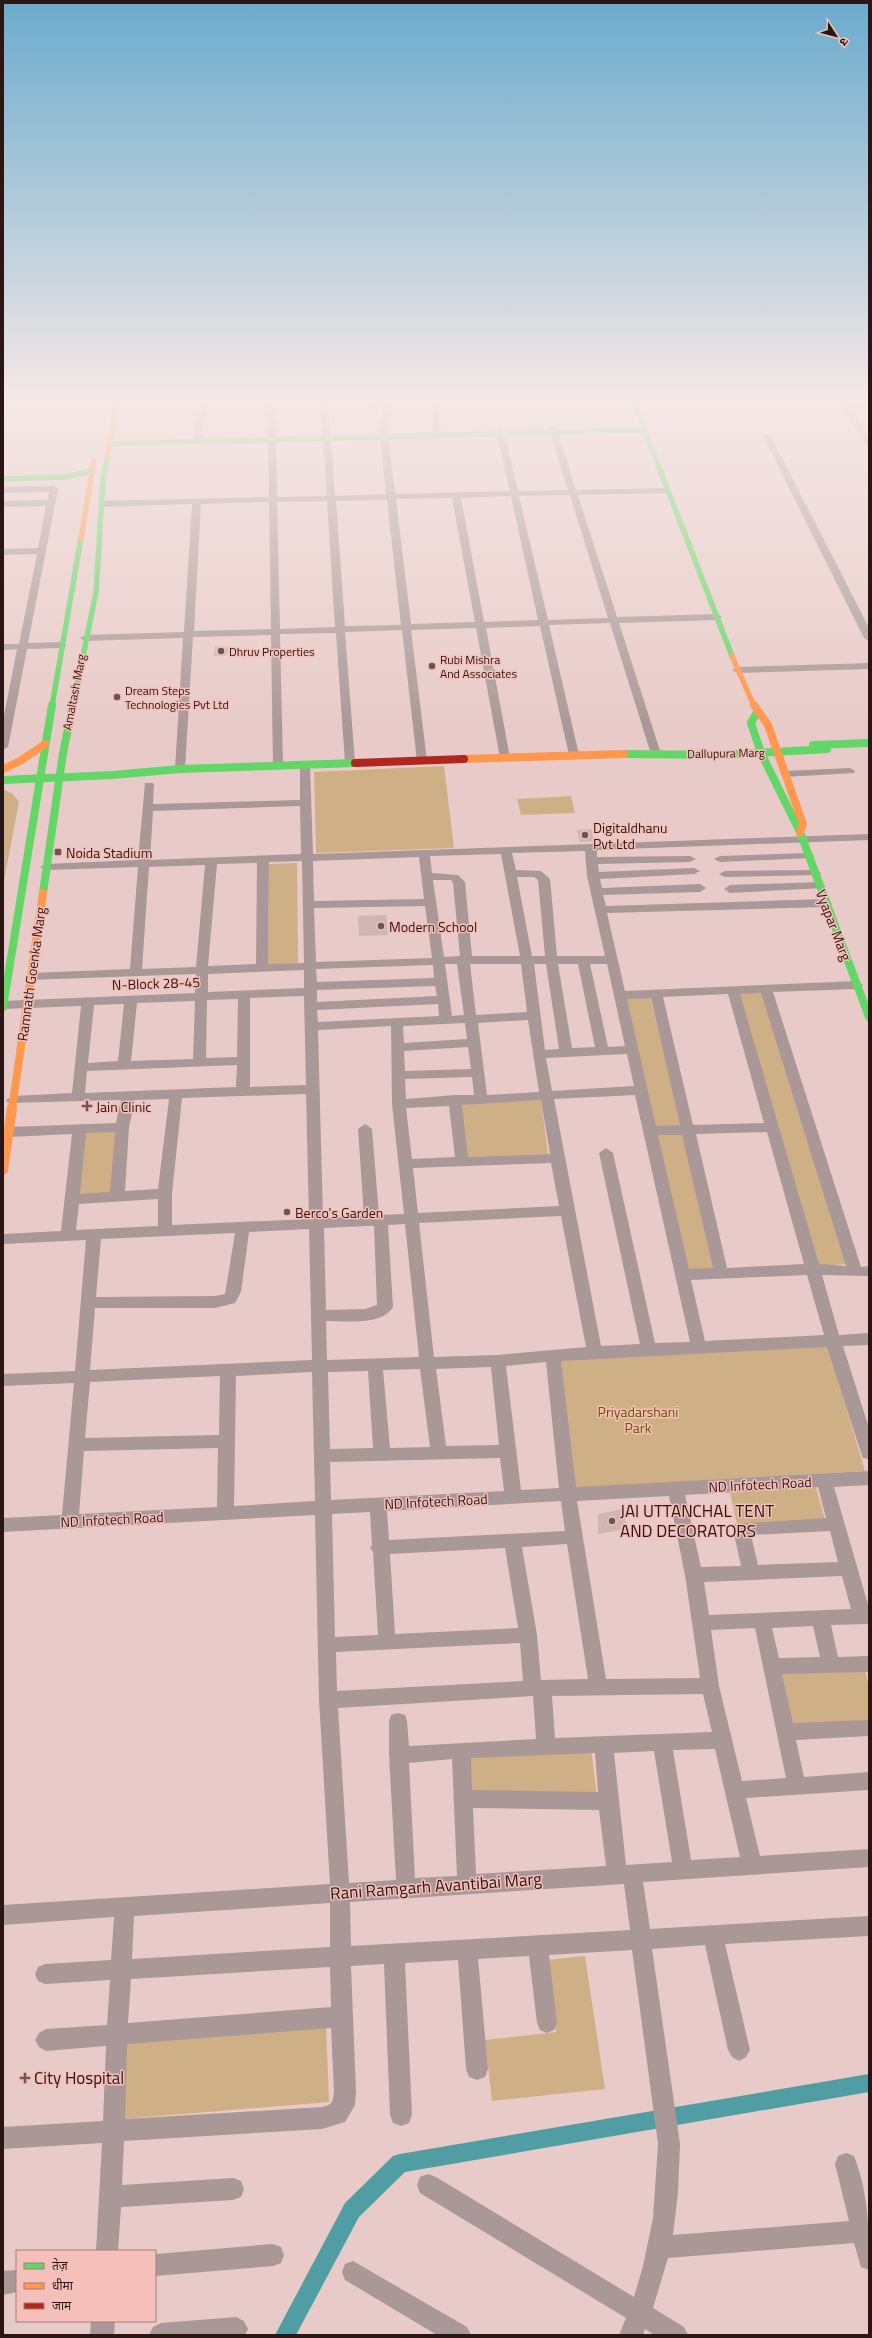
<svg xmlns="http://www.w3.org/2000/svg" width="872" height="2338" viewBox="0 0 872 2338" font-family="'Titillium Web','Noto Sans Devanagari',sans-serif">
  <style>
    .green { fill: #cfb086 }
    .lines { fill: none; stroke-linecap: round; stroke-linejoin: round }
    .canal { fill: #509ea4; fill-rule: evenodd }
    .building { fill: #ceb7b2 }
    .street { fill: #a99897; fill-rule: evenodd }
    .fast-far1 { stroke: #63d668; stroke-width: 5.5 }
    .fast { stroke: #63d668; stroke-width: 8 }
    .slow-far2 { stroke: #ff974d; stroke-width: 5.5 }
    .slow-far1 { stroke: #ff974d; stroke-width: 8 }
    .slow { stroke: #ff974d; stroke-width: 10 }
    .jam { stroke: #b3261e; stroke-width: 8 }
    .poi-dot { fill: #6c5554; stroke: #f6c0ba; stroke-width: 1.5 }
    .labels { text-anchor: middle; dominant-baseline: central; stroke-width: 3; stroke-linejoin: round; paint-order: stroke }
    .far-poi-label { font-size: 12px; fill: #291615; stroke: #f6c0ba; text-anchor: start }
    .far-street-label { font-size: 12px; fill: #291615; stroke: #f6c0ba }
    .poi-label { font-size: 14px; fill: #291615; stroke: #f6c0ba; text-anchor: start }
    .street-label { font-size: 14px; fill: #291615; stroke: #f6c0ba }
    .park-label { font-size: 14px; fill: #6b4f03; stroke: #f6c0ba }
    .near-poi-label { font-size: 17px; fill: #291615; stroke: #f6c0ba; text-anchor: start }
    .near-street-label { font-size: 17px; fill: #291615; stroke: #f6c0ba }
  </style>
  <rect width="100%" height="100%" fill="#e8cbc8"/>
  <path class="green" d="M444,766L454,848L316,853L314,772Z
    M3,789L13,794L19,802L3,886Z
    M571,796L575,813L521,815L517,799Z
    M297,863L298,963L268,965L269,864Z
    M763,992L848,1264L819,1266L738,993Z
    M650,996L682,1126L655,1127L624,998Z
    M541,1100L548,1154L466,1157L461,1103Z
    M118,1130L113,1193L76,1195L84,1131Z
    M684,1134L716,1270L686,1272L656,1135Z
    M828,1346L865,1471L569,1488L558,1359Z
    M815,1484L826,1523L738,1528L729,1489Z
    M865,1669L869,1687V1723L782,1727L771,1673Z
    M591,1747L597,1797L458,1804L455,1754Z
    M585,1956L605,2089L492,2101L485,2040L556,2032L546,1960Z
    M326,2024L329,2102L122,2119L126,2040Z"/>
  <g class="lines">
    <path class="canal" d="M869,2074V2092L405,2172L359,2217L296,2335H275L345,2203L393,2156L400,2154Z"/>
  </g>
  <path class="building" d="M215,646L230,647L226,656H213Z
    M591,829L594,841L580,842L577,830Z
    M386,915L388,935L359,936L358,916Z
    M623,1509L627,1529L598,1534V1514Z"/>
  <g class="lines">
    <path class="street" d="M198,400H206L202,442L198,444L194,442Z
      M267,400H275L277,497L327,496L320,400L381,402L389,405L388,437L395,494L510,491L496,431L500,429L504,431L518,491L568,490L549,429L553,427L557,429L576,490L670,488V492L667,493L578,495L617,617L717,614L722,617L717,620L619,623L661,754L660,756L656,757L651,754L610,623L549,625L579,755L574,758L569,755L540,626L486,628L510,758L505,761L500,758L476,628L411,630L427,761L422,764L417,761L402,630L345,632L355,763L350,766L345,763L336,633L280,634L283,766L278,769L273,766L271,635L193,637L185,769L180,772L176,771L175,769L183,638L85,641L80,638L85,635L184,632L192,504L102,507L98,504L102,501L269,497ZM328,402L382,408L380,437L386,494L335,496ZM570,495L608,618L548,620L519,496ZM511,496L538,620L484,622L461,498ZM452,498L475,622L411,624L396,499ZM387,500L401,625L345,626L336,501ZM327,501L335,627L280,629L277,502ZM269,502L271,629L194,631L201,504Z
      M837,400H845L848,405H869V409H851L869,437V445H866Z
      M431,405L438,407L441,437L434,435Z
      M764,434L771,436L869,628V641L864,638L763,436Z
      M3,487L54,486L58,489L28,643L62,642L67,645L62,648L27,649L8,747L3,750V721L17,649L3,650V644H19L37,554L3,555V549L38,548L46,506L3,507V501L47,500L49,492L3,493Z
      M869,663V669L737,673L732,670L737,667Z
      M305,762L310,765L313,854L869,834V840L597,850V857L690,856L696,859L690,862L598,864L599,872L694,868L700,871L694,874L600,879L602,888L700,884L706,888L700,892L603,895L606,906L826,899L832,903L826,907L607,913L625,991L857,981L863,985L857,989L773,992L861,1267L869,1266V1276L822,1275L839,1335L869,1333V1345L843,1346L869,1428V1459L863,1458L861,1453L827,1347L561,1361L576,1487L869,1471V1485L834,1487L869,1608V1624L831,1625L838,1657L869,1656V1672L782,1674L793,1723L869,1720V1736L796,1740L804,1777L869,1772V1790L746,1798L760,1856L869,1849V1867L643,1882L650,1929L869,1916V1936L725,1944L750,2050L746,2057L739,2061L732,2057L728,2050L705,1945L652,1949L680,2144L678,2193L673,2235L849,2221L835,2164L838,2156L846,2153L854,2156C869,2194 869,2231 869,2270L861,2267L854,2243L668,2258L653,2308L684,2327L688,2335H654L645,2329L643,2335H619L626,2318L420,2193L417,2185L420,2177L428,2174L436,2177L634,2297L643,2266L653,2218L658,2144L632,1950L549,1955L557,2023L554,2030L547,2033L540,2030L537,2023L529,1956L478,1959L488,2069L485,2077L477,2080L469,2077L466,2069L458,1960L405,1963L412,2115L409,2123L401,2126L393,2123L390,2115L384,1964L351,1966L356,2092L355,2105L345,2122L322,2129L124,2141L122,2185L233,2178L241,2181L244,2189L241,2197L233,2200L121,2207L118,2251H96L102,2143L3,2149V2127L103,2121L106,2046L46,2051L39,2047L35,2040L39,2033L46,2029L107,2025L110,1980L45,1984L38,1981L35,1974L38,1967L45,1964L111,1960L114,1917L3,1925V1905L330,1884L319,1700L315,1515L3,1532V1518L62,1515L74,1383L3,1386V1374L75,1371L86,1240L3,1244V1234L61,1231L72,1134L9,1137L4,1135L3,1131L9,1127L116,1123L121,1100L8,1103L6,1100L13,1096L72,1093L81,1006L3,1009V1001L195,993L196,974L27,980L25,977L31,973L130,969L138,867L46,870L40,867L46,864L138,860L145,783H153L154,785L153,804L300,800V765ZM300,806L301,854L150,860L153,811ZM585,851L587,876L605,956H557L550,879L541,871L516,870L512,853ZM501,854L520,956H472L465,882L458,875L432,873L430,856ZM419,857L424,899L314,901L313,861ZM302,861L304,963L268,964L269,862ZM257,863L256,964L208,966L217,864ZM205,865L196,967L142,969L149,867ZM517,877H534L538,880L545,956H532ZM433,880H451L453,883L460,956L444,957ZM425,906L432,958L316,962L314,908ZM445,964H457L464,1015L452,1016ZM470,964H521L527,1012L476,1015ZM534,964H546L559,1049L545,1050ZM558,964H578L595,1047L572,1048ZM590,964H607L625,1046L608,1047ZM433,965L434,978L317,982L316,969ZM304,970V988L208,992V974ZM435,986L437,996L317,1002V990ZM761,993L846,1266L819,1264L740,994ZM728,994L764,1123L693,1125L663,997ZM304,996L306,1085L250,1087V998ZM651,998L680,1125L656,1126L627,999ZM238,999L237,1057L206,1058L207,1000ZM195,1001L193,1059L131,1061L137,1003ZM124,1004L118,1061L88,1063L94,1005ZM438,1004L439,1016L318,1022L317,1010ZM528,1020L539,1092L487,1095L478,1023ZM465,1023L467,1039L404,1043L403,1026ZM391,1026L392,1104L404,1214L379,1215L372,1129L365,1124L358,1129L364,1216L323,1218L318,1030ZM468,1047L471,1069L405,1071L404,1051ZM627,1054L634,1086L552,1091L546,1058ZM237,1065L236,1087L85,1093L87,1071ZM472,1077L474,1095H455L406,1099L405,1079ZM306,1094L309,1219L172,1225V1194L182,1098ZM635,1095L690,1342L655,1343L613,1153L606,1148L599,1153L640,1344L601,1346L554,1099ZM169,1099L158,1189L125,1191L129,1127L135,1100ZM541,1100L550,1154L468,1157L462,1105ZM449,1106L455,1157L412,1159L406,1108ZM115,1132L110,1192L80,1194L86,1133ZM767,1132L804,1264L727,1268L696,1134ZM658,1135H682L713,1268L689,1269ZM551,1163L559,1206L418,1213L413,1168ZM158,1199V1226L76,1230L79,1204ZM561,1216L586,1347L498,1355L434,1357L419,1223ZM405,1224L419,1357L327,1360L326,1321C345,1321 382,1326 393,1307L388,1225ZM368,1226H374L377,1305L365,1309L326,1310L324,1228ZM309,1229L312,1360L90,1370L95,1308H215L235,1303L241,1292L249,1232ZM235,1233L225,1294L215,1296L96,1297L101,1239ZM807,1275L824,1335L705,1341L691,1280ZM546,1362L559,1488L521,1490L506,1366ZM491,1367L499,1445L446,1446L436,1369ZM420,1369L430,1447L390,1448L383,1370ZM368,1371L373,1448L330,1449L328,1372ZM312,1372L315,1501L234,1506L236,1376ZM220,1376L219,1435L85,1438L90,1382ZM218,1448L217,1507L79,1514L84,1451ZM500,1458L504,1491L331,1500L330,1462ZM818,1487L826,1518L735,1524L733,1529L741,1566L701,1567L685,1495ZM669,1496L685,1575L700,1678L606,1679L577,1501ZM561,1501L565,1531L389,1540L387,1511ZM370,1512L372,1545L370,1548L373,1552L378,1635L335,1637L332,1514ZM830,1531L838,1562L758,1565L751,1535ZM567,1544L588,1679L541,1680L537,1635L522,1547ZM505,1548L518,1628L395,1634L390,1554ZM842,1576L851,1609L709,1615L704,1582ZM813,1626L820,1657L779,1658L772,1628ZM755,1628L786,1778L742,1781L719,1686L711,1630ZM520,1643L523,1681L337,1691L336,1652ZM703,1694L712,1732L555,1738L552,1696ZM533,1696L536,1739L409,1746L407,1721L405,1715L398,1713L391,1715L389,1721V1755L396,1880L349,1883L338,1708ZM715,1749L740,1857L691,1860L673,1750ZM654,1751L672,1862L626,1865L614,1753ZM595,1753L598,1792L472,1790L471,1758ZM452,1759L457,1876L415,1878L409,1763ZM473,1808L599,1810L606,1866L476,1874ZM624,1884L630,1930L351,1946L350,1902ZM330,1903V1947L132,1959L134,1916ZM330,1967L331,2007L128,2023L131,1979ZM331,2028L334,2092C333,2102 332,2105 322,2107L125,2119L127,2044Z
      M850,768L855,771L854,773L785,777L780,774L785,771Z
      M808,853L812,854L814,856L812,858L720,862L714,859L720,856Z
      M815,870L819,871L821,873L819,875L725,877L719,874L725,871Z
      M819,882L823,884L825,886L823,888L730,893L724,889L730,885Z
      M273,2244L281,2247L284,2255L281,2263L273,2266L155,2276V2254Z
      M353,2261L467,2327L471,2335H437L345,2280L342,2272L345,2264Z
      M17,2270V2292L3,2295V2271Z
      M236,2317L244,2321L248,2329L245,2335H149L153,2327L161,2323Z
      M91,2321H115L114,2335H90Z"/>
    <path class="fast-far1" d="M633,400L732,656
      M109,444L644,430
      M3,479L65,477L92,471
      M52,706L81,538
      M73,706L96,592L103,479L107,458"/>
    <path class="fast" d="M757,712L751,723L761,753L800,832L869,1017
      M813,745L869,743
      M624,754L721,755L827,749
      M3,780L113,775L180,769L355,763
      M43,893L63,753L73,705
      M3,1007L52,705"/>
    <path class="slow-far2" d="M107,458L116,400
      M81,538L94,460
      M732,656L754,706"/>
    <path class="slow-far1" d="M754,705L768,725L803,824L800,832
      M464,759L624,754
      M3,769L20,761L45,744
      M12,1109L43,893"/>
    <path class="slow" d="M3,1170L12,1108"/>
    <path class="jam" d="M355,763L464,759"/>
  </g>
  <linearGradient id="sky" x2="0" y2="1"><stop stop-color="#6babcd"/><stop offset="0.55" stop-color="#f5e8e6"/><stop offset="1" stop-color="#f5e8e6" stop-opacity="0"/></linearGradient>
  <rect width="872" height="727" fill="url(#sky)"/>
  <g class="poi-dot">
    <circle cx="221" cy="651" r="4"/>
    <circle cx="432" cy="666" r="4"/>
    <circle cx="117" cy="697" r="4"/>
    <circle cx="585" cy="835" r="4"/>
    <rect x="54" y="848" width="8" height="8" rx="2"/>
    <circle cx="381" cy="926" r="4"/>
    <path d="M85 1100h4v4h4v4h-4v4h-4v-4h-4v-4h4z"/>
    <circle cx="287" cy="1212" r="4"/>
    <circle cx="612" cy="1521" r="4"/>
    <path d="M23 2072h4v4h4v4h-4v4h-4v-4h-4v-4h4z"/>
  </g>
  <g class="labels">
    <g class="far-poi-label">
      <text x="229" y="651">Dhruv Properties</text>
      <text x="440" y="659">Rubi Mishra<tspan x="440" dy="14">And Associates</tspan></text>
      <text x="125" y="690">Dream Steps<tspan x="125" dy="14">Technologies Pvt Ltd</tspan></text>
    </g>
    <g class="far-street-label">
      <text transform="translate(74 692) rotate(-79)">Amaltash Marg</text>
      <text transform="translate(726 753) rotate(-1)">Dallupura Marg</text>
    </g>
    <g class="poi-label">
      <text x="593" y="827">Digitaldhanu<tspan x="593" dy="16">Pvt Ltd</tspan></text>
      <text x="66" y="852">Noida Stadium</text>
      <text x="389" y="926">Modern School</text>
      <text x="96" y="1106">Jain Clinic</text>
      <text x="295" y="1212">Berco's Garden</text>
    </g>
    <g class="street-label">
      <text transform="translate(834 925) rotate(69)">Vyapar Marg</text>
      <text transform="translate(31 974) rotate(-82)">Ramnath Goenka Marg</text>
      <text transform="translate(156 983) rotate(-2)">N-Block 28-45</text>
      <text transform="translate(760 1484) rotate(-3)">ND Infotech Road</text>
      <text transform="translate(436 1501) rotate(-3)">ND Infotech Road</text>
      <text transform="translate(112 1519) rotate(-3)">ND Infotech Road</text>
    </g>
    <g class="park-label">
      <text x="638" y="1411">Priyadarshani<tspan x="638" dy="16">Park</tspan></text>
    </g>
    <g class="near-poi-label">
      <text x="620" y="1511">JAI UTTANCHAL TENT<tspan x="620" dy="20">AND DECORATORS</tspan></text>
      <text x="34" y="2078">City Hospital</text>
    </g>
    <g class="near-street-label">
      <text transform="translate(436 1886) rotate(-4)">Rani Ramgarh Avantibai Marg</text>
    </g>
  </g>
  <rect width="872" height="2338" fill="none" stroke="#291615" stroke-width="8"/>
  <rect x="16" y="2250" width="140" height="72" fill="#f6c0ba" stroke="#a47c78"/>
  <rect x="24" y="2263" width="20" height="6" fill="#63d668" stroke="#a47c78"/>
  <text x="52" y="2270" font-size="12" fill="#291615">तेज़</text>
  <rect x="24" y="2283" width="20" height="6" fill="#ff974d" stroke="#a47c78"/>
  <text x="52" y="2290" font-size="12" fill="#291615">धीमा</text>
  <rect x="24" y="2303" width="20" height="6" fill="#b3261e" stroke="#a47c78"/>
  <text x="52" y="2310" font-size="12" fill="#291615">जाम</text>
  <g transform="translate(836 36) rotate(126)" stroke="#f6c0ba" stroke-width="3" paint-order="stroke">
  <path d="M0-3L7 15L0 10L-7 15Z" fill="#291615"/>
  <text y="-6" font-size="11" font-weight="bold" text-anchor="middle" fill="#291615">उ</text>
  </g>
</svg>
